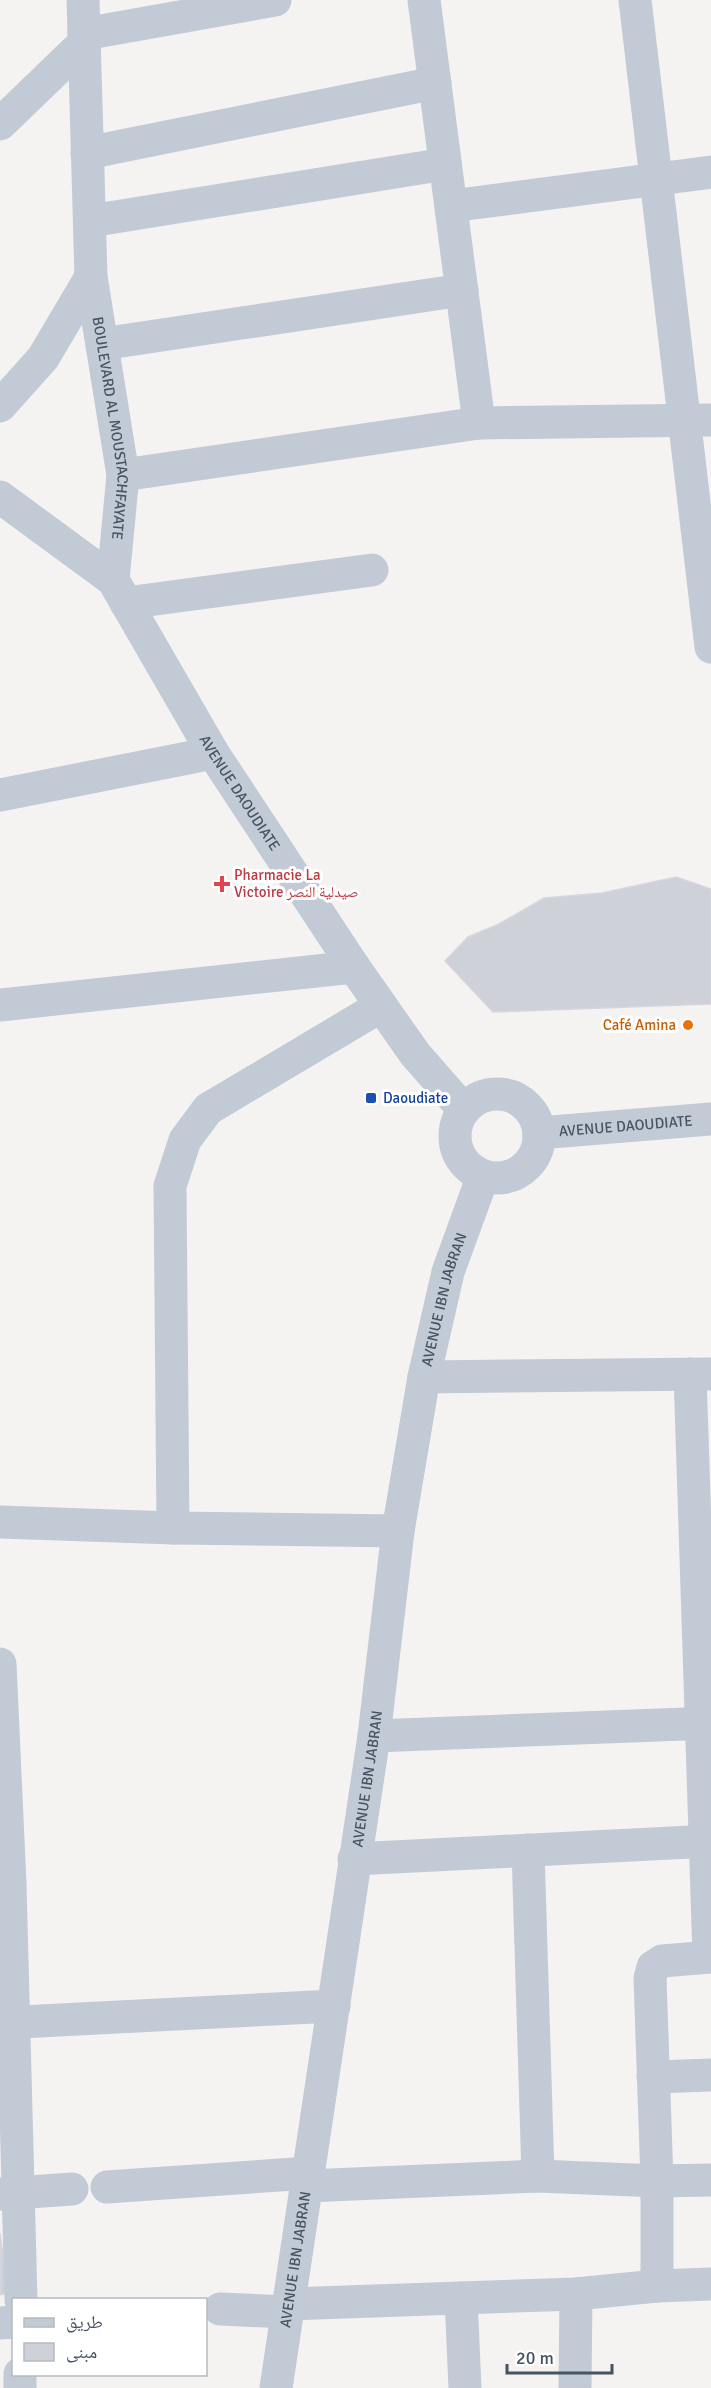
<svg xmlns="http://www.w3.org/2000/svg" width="711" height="2388" viewBox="0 0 711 2388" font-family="Signika,'Noto Naskh Arabic',sans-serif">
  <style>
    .building { fill: #ced1d8; stroke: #d6d7de; stroke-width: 1.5 }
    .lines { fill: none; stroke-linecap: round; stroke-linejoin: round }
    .minor { stroke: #c2cbd5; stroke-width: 33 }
    .health-dot { fill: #e0444e; stroke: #fff; stroke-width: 2 }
    .food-dot { fill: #e8710a; stroke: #fff; stroke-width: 2 }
    .transit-dot { fill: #1a4fb4; stroke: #fff; stroke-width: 2 }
    .labels { text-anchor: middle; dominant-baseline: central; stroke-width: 6; stroke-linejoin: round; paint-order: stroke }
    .street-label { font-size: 15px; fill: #475363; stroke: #fff }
    .health-label { font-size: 15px; fill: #be3a42; stroke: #fff; text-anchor: start }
    .food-label { font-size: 15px; fill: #c56008; stroke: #fff; text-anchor: end }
    .transit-label { font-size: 15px; fill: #164399; stroke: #fff; text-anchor: start }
  </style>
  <rect width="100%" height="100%" fill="#f5f2f2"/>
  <path class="building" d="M676,877L711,889V1004L493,1012L445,961L468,937L499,924L544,898L602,893Z
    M0,2233L8,2293L0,2295Z"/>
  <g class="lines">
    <g class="minor">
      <path id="s1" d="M83,0L91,277L123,475L113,580"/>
      <path d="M424,0L479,423"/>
      <path d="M635,0L711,647"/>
      <path d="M84,34L275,0"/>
      <path d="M0,124L84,43"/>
      <path d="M87,153L435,83"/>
      <path d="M451,206L711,172"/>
      <path d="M90,221L445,164"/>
      <path d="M102,344L462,290"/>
      <path d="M0,406L43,358L91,277"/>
      <path d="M123,475L479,423L711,420"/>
      <path id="s2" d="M0,497L113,580L213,753L354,967L415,1054L464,1110"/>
      <path d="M126,603L372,570"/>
      <path d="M0,795L213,753"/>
      <path d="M0,1005L354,967"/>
      <circle cx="497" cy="1136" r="42"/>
      <path id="s3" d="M539,1133L711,1119"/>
      <path d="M690,1374L709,1957"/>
      <path d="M424,1377L711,1374"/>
      <path d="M0,1522L173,1528L398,1531"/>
      <path d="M173,1528L170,1186L185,1140L208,1109L381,1006"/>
      <path d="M0,1664L10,1884L21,2300"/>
      <path d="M374,1736L711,1723"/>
      <path d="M528,1850L538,2176"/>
      <path d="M354,1859L711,1841"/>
      <path d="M0,2023L334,2006"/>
      <path d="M653,2077L711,2075"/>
      <path d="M307,2186L538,2176L657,2181L711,2180"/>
      <path d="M107,2187L309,2173"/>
      <path d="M0,2194L72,2189"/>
      <path d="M657,2286V2181L650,1978L653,1967L662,1961L711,1957"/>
      <path d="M461,2298L465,2388"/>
      <path d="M288,2304L576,2294L657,2286L711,2284"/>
      <path d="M220,2309L287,2312"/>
      <path d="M0,2323L14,2322"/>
      <path d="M20,2388V2374"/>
      <path id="s4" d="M276,2388L374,1736L398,1531L424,1377L448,1272L483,1176"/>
      <path d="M575,2388L576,2294"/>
    </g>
  </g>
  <path class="health-dot" d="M219 875h6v6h6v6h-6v6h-6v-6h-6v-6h6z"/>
  <circle class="food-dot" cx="688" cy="1025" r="6"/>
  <rect class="transit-dot" x="365" y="1092" width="12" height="12" rx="3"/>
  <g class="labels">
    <g class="street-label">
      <text stroke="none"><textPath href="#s1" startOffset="430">BOULEVARD AL MOUSTACHFAYATE</textPath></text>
      <text stroke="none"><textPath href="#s2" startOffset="388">AVENUE DAOUDIATE</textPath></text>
      <text stroke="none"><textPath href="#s3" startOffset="87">AVENUE DAOUDIATE</textPath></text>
      <text stroke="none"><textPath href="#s4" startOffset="1102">AVENUE IBN JABRAN</textPath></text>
      <text stroke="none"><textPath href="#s4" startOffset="616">AVENUE IBN JABRAN</textPath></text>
      <text stroke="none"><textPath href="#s4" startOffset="130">AVENUE IBN JABRAN</textPath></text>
    </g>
    <g class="health-label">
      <text x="234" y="875">Pharmacie La<tspan x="234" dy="17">Victoire صيدلية النصر</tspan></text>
    </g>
    <g class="food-label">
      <text x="676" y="1025">Café Amina</text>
    </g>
    <g class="transit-label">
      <text x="383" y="1098">Daoudiate</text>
    </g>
  </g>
  <rect x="12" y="2298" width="195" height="78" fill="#ffffff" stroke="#b5bac1" stroke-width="1.5"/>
  <rect x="24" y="2318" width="30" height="9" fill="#c2cbd5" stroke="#b5bac1" stroke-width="1.5"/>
  <text x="66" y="2328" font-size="18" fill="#475363">طريق</text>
  <rect x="24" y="2343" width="30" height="18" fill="#ced1d8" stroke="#b5bac1" stroke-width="1.5"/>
  <text x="66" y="2358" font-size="18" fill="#475363">مبنى</text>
  <path d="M507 2364v9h105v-9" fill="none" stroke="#475363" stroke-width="3"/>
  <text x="516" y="2364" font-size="18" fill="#475363" stroke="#ffffff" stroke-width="4.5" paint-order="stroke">20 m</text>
</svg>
